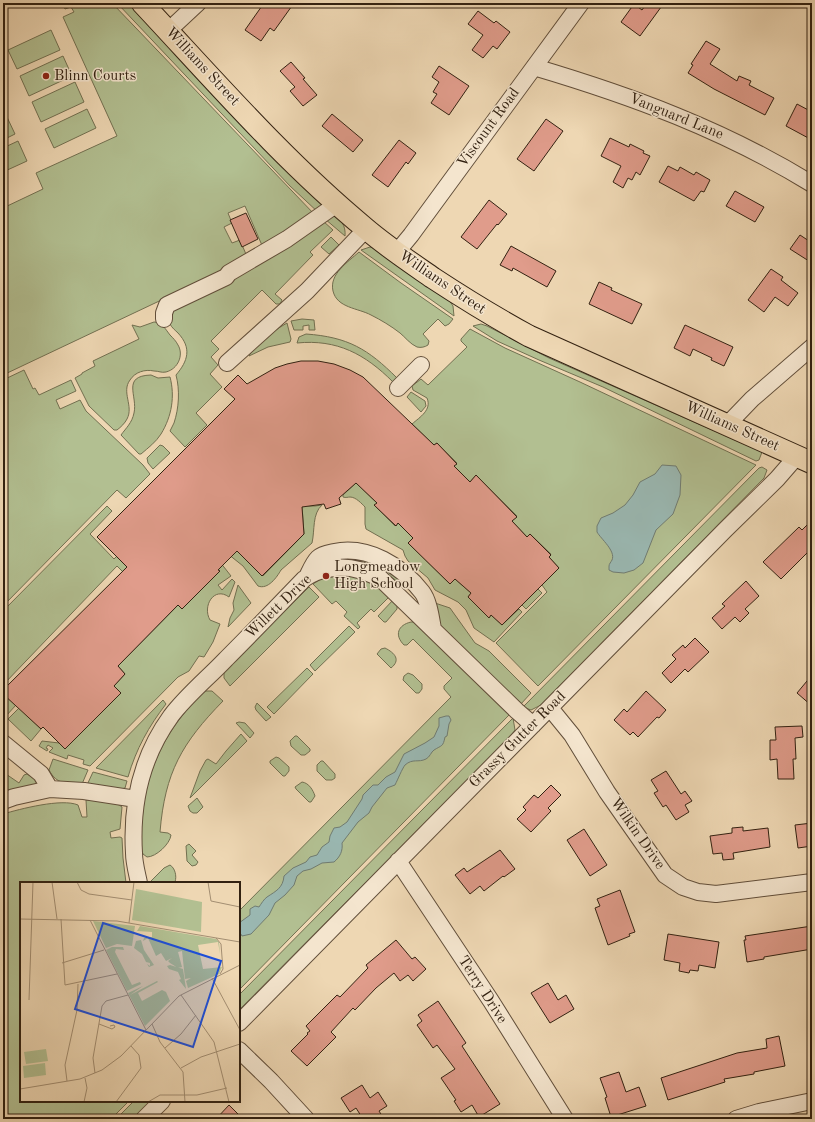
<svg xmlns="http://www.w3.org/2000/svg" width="815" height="1122" viewBox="0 0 815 1122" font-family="'Old Standard TT',serif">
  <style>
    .green { fill: #b2bf91; stroke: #727051 }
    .water { fill: #9ab8b2; stroke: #707c72 }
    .building { fill: #e09c8b; stroke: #322111 }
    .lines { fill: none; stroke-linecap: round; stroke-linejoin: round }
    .minor-casing { stroke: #614e3a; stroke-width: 18 }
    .major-casing { stroke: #322111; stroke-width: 23 }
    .minor { stroke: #f4e5ce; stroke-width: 16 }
    .major { stroke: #eed7b3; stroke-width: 21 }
    .poi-dot { fill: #8f2418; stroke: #f4e5ce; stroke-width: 1.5 }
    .labels { text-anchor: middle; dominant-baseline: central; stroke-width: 3; stroke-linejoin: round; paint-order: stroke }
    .street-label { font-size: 15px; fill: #322111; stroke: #f4e5ce }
    .poi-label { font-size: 15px; fill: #322111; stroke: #f4e5ce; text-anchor: start }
    .inset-road { fill: none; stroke: #a38e72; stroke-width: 1 }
    .view { fill: #1d4ed8; fill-opacity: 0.15; stroke: #1d4ed8; stroke-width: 2 }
    .inset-edge { fill: none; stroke: #322111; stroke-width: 2 }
  </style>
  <rect width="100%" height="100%" fill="#eed7b3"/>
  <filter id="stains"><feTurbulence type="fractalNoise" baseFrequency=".005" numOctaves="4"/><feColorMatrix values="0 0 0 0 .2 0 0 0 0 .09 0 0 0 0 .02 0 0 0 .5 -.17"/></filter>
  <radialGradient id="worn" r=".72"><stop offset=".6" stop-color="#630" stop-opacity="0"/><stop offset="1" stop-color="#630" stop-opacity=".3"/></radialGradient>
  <path class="green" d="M66,3H112L315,215L264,250L245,206L228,213L232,223L224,227L232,243L240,240L248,259L3,375V208L43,189L36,173L117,136L63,17L74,12L71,7L65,9L63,5Z
    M117,3H129L275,159L323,206L320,214L290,186Z
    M51,30L60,50L17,69L8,50Z
    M63,56L72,76L29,96L20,76Z
    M75,82L84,102L41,122L32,102Z
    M87,109L96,128L54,148L45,129Z
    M6,115L15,134L3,140V116Z
    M18,141L27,161L3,172V148Z
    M332,215C341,218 346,226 345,236L325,219Z
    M323,221L333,230L310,252L313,255L275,294L282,300L280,304H276L262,290L211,341L219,349L211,357L218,365L210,374L222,387L196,413L207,425L185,447L170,431C171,428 173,426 174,423C179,408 180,390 176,375C188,361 192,348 178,333C175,330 172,328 170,324L172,306Z
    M331,237L339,245L329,254L321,247Z
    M370,247L373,248L449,300L453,306L454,316L361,250Z
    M359,252L401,283L453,319L449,324L445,326L438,319L423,334L429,341L428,345C425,347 421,348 417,347C410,344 405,337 400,333C391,326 381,320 371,315C358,308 337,308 333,291C329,274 348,262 359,252Z
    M302,319L314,320L315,330H309V325L303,326V330H294L291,321Z
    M154,322C162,322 166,330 170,335C173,338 176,341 178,345C184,355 178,369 166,372C161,373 159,371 154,371C145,369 135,372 130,380C121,392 134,406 127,419C125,423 121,427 117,430H114L89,406L75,378L82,374V373L95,366L93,361L139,339L132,325L140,327Z
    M287,323L291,339L290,342L268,347L249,356L250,354L272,332Z
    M481,324L487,326L549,358L760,451L762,452L759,460L756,461L603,387L539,360L497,341L473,326Z
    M470,329L505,348L580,382L756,465L538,686L496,643L547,592L542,585L559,568L549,557L551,554L530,534L527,537L512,521L517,516L476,475L470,482L454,466L457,463L437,443L434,445L412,424C420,417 432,410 427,398L413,390L412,386L421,379L428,385L467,347L461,341V339Z
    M306,334C348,337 368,349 397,378L393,382C365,354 337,339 297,343L299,337Z
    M24,370L33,389L35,388L39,395L71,380L76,391L56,400L60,409L80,400L86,411L143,465L150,474L126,498L117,490L3,606V380Z
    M151,375L158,378L170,377C175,396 172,416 161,434C156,442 148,448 141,454H139L121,435C126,428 132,423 134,413C138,396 121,376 151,375Z
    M411,392L425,401L426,406L421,412L407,397Z
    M160,445L163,446L170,453L153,469L148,463L147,458Z
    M762,467L767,470L764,478L541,705L531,710L523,707L759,468Z
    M356,483L377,503L375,506L395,526L398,523L413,538L408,543L450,584L455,579L471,593L468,597L489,618L491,615L502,625L519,609L522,612L494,642L474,628L466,610L458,602L435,590L428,578L408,561L405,556L403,550L366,529L365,524V507C362,504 356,497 350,497C348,497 346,498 343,497V495Z
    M322,505C312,514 315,530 312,543L281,570C277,577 268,590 258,586L243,566L228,554L234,548L263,576L304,534L302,506H315Z
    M107,506L112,511L90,534L114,559L119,554L133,569L126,575L117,566L3,685V611Z
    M347,556L380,564L402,582L400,584C381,567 359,558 333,560Z
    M220,562L231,576L218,585L222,590L232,579L235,582L229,597C214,586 202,606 210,620L220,624L213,642L204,657L199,656L189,671L178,677L90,766L83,764L84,760L68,755L67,759L49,752L53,748L48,745L46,748L48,749L47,751L39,746L42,741L59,743L65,749L120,693L114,686L125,674L118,666L178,605L182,609L220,571L216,567Z
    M341,575H350L369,580L390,596L374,612L371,609L357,623L360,627L358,629L344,616L347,612L336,601L332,604L313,584L321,579Z
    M238,585L251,603L228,627L230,618L234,610L233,603Z
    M309,587L319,597L230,686L224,678V672Z
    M538,589L542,593L526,609L522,605Z
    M394,599L397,603V609L386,622H384L378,616Z
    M432,602L450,608L475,643L489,651L531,693L520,705L441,627L439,623Z
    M411,622H416L510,714L239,990V911L451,697L444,689V686L452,678L413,639L407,645H404C394,635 398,625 411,622Z
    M349,626L355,632L315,671L310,665Z
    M385,648C395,653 401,660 391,668L377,654L381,649Z
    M307,668L313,674L274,714L267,707Z
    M408,673L413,675L422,684V689L419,693H416L403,680L404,676Z
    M206,691H212L223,701C182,743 165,772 160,832L168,833L171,835C170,844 156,857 147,857L143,854C138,844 141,831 142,820C146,768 166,730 202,693Z
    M3,694L16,705L6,716L3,711Z
    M163,700L166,704C149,726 136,749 128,777L96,768Z
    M257,703L271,717L266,721L256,710L255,707Z
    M19,708L41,729L31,741L8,719Z
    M513,718L515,730L509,738L239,1010V995Z
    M239,722L245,723L254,733L250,738L236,723Z
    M241,734L247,741L190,798L200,771L206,760L208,759L216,764L226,751Z
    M295,736H297L310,749V751L305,755H301L291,746L290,741Z
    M276,757L279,758L289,767V771L285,776H283L270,763V761Z
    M53,759L88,770L82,784C66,783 57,785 49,770Z
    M321,761H323L335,774V778L332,780H326L317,771V765Z
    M3,772L19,783L24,775L27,774L35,779L37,784L35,786L3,794Z
    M93,772L127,781L125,788L121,789L87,785Z
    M302,782C309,783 313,790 315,796L311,802H309L296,789L295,787Z
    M197,798L203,807L197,813H193L190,811L188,806Z
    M86,800C95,800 116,801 122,807L120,829L110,832L111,838L120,837L122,838L123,858L126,883H21V1101H129L111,1119H3V814C20,809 62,798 78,805L82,817H87Z
    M189,844L196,851L192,855L198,862L196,865L192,866L187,861L186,846Z
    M170,865C175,868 177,876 175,882L171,883H149L164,868Z
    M134,1101H152L134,1119H116Z"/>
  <path class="water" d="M662,465L676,466L681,475L680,495L673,514L656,530L643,563L634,570L624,573L613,572L609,570V566C609,564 611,562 612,560C616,551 601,539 597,532V526L601,518L613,513L625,505L633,495L640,482L655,474Z
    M446,716H449L451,720L449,724L447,736L445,737C443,747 442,745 434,750C431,752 430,757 426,759C418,763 413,758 405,765C402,769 398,779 395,785L387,788L372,807L369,813L358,822L342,843C343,851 340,857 334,862L322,863L311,869L303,871L297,876L294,885L285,895L275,903L269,915L251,934L242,936L239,931V923L250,915V909L255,906L259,907C261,904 264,899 267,897C276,891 283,888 284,876L293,868L306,862L310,857L317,855L322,847L329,842L330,836L334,828L340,827L347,822L362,799L363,795L373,785H378L386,777L395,772L404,754L425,743L434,737L439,726V718Z"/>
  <path class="building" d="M264,3H294L274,31L270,28L261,41L245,30Z
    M647,3H664L640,36L621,22L634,4L642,10Z
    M478,11L494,23L496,21L510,32L497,49L493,46L483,58L472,50L483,35L468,24Z
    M706,41L720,49L710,64L737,81L739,76L751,81L749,85L774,98L765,115L714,89L688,73L693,65L691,64Z
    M291,62L305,78L303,79L317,95L303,106L290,91L295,87L280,71Z
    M439,66L469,86L449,115L431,103L437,94L433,92L439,82L432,77Z
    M797,104L812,112V140L786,126Z
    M332,114L363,140L353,152L322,126Z
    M546,119L563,131L534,171L517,159Z
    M610,138L629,147L630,144L644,151L643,153L650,156L640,175L636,172L632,180L628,178L623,188L613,182L621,166L601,156Z
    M399,140L416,153L408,164L406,162L388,187L372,175Z
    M668,166L678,171L680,167L694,175L696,172L710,180L704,192L701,191L694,201L659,182Z
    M735,191L764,207L755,222L726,206Z
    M489,200L507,214L498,225L497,224L477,249L461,237Z
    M246,213L258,239L242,247L230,220Z
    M800,235L812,243V263L790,249Z
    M511,246L556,271L547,287L513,268L512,271L500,265Z
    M771,269L783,277L781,280L798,293L788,306L775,297L764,312L748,300Z
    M599,282L612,288L611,290L642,304L632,324L589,304Z
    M685,325L733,347L724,366L711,360L712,358L693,349L690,356L674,348Z
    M301,361H318L334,364L350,370L363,377L434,445L437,443L457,464L454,466L470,482L476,475L517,517L512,521L527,537L530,534L551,555L549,557L559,568L502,625L491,615L489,618L468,597L471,593L455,579L450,584L408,543L413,538L398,523L396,526L374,505L377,503L356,483L339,498L341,504L326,509L324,504L302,507L304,534L262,576L237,551L218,570L220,571L182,609L178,605L118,666L125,674L114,686L121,693L65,749L43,727L41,729L3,694V690L127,567L97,537L235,399L224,389L238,375L247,384L275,368L287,364Z
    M812,520V548L781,579L763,562L799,527L802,530Z
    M746,581L759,596L745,609L749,613L740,622L735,617L722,629L712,618L725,606L722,604Z
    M695,638L709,652L688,672L685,669L671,683L662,673L676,659L672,655L683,645L685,648Z
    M812,675V706L797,693Z
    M646,691L666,710L659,718L657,717L638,737L633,732L630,735L614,720L624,709L627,712Z
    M802,726L803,737L795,738L796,759H793L794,779H778L777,759L770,760V740H776L775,727Z
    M666,771L681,794L685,791L692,801L685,805L689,812L676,820L666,805L663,807L654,793L658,791L651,780Z
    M551,785L561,795L548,808L551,811L531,832L517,819L526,810L523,807L534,795L538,798Z
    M812,823V846L798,848L795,825Z
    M743,827V831L768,828L770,847L733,853L734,859L723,860L722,853L713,854L710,836L732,833V828Z
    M584,829L607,865L590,876L567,840Z
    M500,850L515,869L504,877L503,876L484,891L480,886L470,894L455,875L464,868L467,872Z
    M620,890L635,932L629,934L630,936L608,945L595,908L600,906L597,899Z
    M812,926V949L764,957V959L747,962L744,940H746L745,936Z
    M668,934L719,942L715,968L699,965L698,971L690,970L689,973L679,971L680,963L664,960Z
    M396,940L412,959L415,957L426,969L413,981L408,975L400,981L394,973L376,988L355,1010L353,1008L331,1032L336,1037L307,1066L291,1051L308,1034L307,1033L310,1031L306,1026L337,995L340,997L368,968L366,965Z
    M548,983L558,1000L566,995L574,1009L550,1023L531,993Z
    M438,1001L466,1043L462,1046L500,1104L479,1117L472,1105L461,1112L454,1101L456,1100L441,1078L455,1069L437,1045L433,1048L417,1025L422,1021L418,1015Z
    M779,1036L785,1066L754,1072V1074L724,1079L725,1082L668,1100L661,1078L737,1053L767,1048L766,1039Z
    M619,1072L626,1092L639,1087L646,1106L611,1117L605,1098L607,1097L600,1078Z
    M362,1085L370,1098L378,1092L387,1106L379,1111L384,1119H363L356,1108L350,1112L341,1098Z
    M229,1105L243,1119H216Z"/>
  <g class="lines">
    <defs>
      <path id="minor" d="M168,31L198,3
        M534,67C632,96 724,130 812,184
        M397,252L411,235L581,3
        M164,319V313L167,305L226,277L229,273L287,239L337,204
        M227,363L307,291L366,229
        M398,388L421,365
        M727,425L752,399L812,347
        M307,577C310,571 313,563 318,558C322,554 329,553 334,552C368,545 402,566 422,592C429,601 431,618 433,629
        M550,708L572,735L607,792L665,875L683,887L698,892L716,894L812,882
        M3,743L41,774L50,789
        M3,801L14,797L50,789L84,791L136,799
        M398,861L491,1001L565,1119
        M139,883C137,873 134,863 134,853C131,804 142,756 171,716C187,695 208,678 226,659C252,633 278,606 304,579C318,568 342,565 359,570C366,572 373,575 380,578L517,711L533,725
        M239,1023L725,530L777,479L797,456
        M239,1050L271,1081L306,1119
        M144,1119L162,1101
        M736,1119L759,1112L812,1101"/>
      <path id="major" d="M142,3C214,80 284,161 365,228C386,246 410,262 433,278C465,299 496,318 529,336L812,463"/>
    </defs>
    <use href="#minor" class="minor-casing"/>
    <use href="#major" class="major-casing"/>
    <use href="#minor" class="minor"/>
    <use href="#major" class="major"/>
  </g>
  <g class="poi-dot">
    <circle cx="46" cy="76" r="4"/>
    <circle cx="326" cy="576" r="4"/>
  </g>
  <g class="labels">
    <g class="street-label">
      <text transform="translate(202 67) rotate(47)">Williams Street</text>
      <text transform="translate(676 117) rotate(22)">Vanguard Lane</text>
      <text transform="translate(489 128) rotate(-54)">Viscount Road</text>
      <text transform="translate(442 283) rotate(34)">Williams Street</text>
      <text transform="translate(732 427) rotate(24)">Williams Street</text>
      <text transform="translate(279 607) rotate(-44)">Willett Drive</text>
      <text transform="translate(518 740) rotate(-45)">Grassy Gutter Road</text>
      <text transform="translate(637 834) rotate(55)">Wilkin Drive</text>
      <text transform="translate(482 990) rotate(57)">Terry Drive</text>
    </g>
    <g class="poi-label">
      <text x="54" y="76">Blinn Courts</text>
      <text x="334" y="567">Longmeadow<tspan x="334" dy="17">High School</tspan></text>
    </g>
  </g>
  <g transform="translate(20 882)">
    <rect width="220" height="220" fill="#eed7b3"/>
    <path d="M116,7L182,20L181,50L112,38ZM73,39L115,44L112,64L97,62L86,66ZM120,44L196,57L199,60L200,72L198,60L178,63L183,87L202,85L199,92L168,106L166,99L171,96L165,97L162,69L158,70L162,85L158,86L150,81L148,79L152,76L146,79L141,71L136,74L128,56L123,59L124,56L132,55V50L117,49ZM121,58L124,68L134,83L129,85L127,82L130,84V81L126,80L122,72L114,66L116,59ZM92,65H103L104,68L96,67L95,70L112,103L120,100L121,102L107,109L86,68ZM150,83L163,87L166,107L159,98L161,97L158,90L149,87L147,84ZM137,99L138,100L118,111L122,119L142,108L146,110L150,119L125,144L108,111L123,104L110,113ZM26,167L28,179L6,182L4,170ZM25,181L26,193L4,196L3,184Z" fill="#b2bf91"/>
    <path class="inset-road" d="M32,0L37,37M57,0L61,8L69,12L112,18M188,0L191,19L220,25M0,37L97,39L220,60M41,37L45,103L97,92M70,38L126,148M109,41L114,0M196,56L201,62L202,75L203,87L200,92M42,81L84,68M192,96L220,148M161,113L194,160L209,220M9,118L13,0M79,142L92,147L95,145L94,143L90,144M132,142L140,160L163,190L165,220M145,166L161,152L176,133M161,186L181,175L220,162M75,191L73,176L82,124L86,119L108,113M47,199L45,183L57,128L58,102M0,207L60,197L82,188L101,174L159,114L220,83M64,220L67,206L65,196M96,220L121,186L119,173L111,164M128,220L140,213H177L207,206"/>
    <path class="view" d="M83,41L201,79L173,165L55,127Z"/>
    <rect width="220" height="220" class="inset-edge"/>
  </g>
  <rect width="815" height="1122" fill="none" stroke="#eed7b3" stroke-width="16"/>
  <rect x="4" y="4" width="807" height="1114" fill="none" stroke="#322111" stroke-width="2"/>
  <rect x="8" y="8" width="799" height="1106" fill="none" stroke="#322111"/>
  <rect width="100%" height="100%" filter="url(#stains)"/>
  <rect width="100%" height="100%" fill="url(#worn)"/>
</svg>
